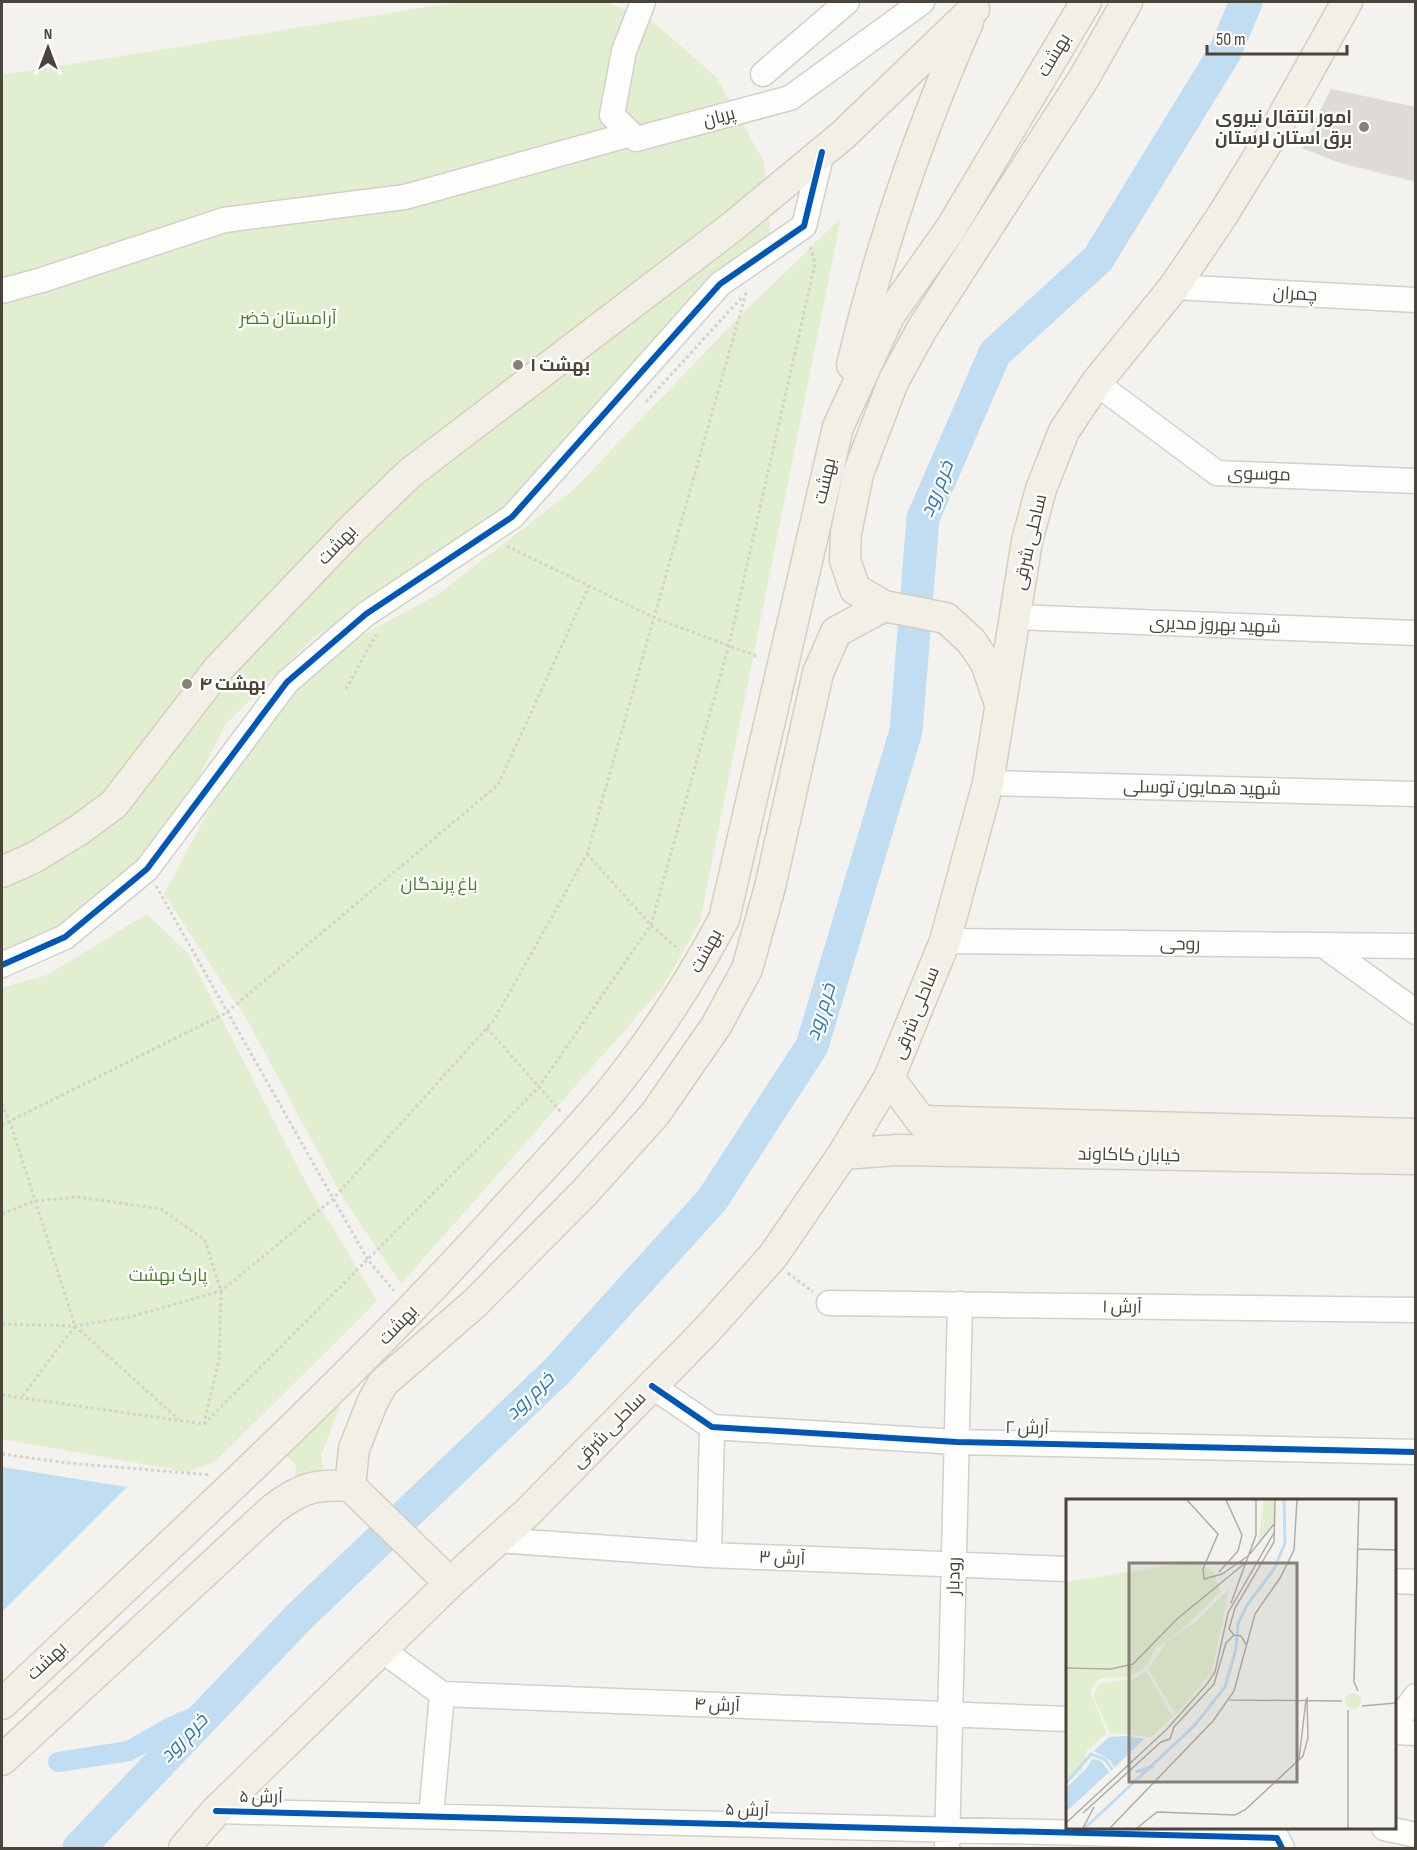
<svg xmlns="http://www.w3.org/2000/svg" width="1417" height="1850" viewBox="0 0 1417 1850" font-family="'Sofia Sans Condensed',Cairo,sans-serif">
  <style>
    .green { fill: #e1eecf }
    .water { fill: #c0ddf1 }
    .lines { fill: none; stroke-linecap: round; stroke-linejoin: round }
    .canal { stroke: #c0ddf1; stroke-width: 20 }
    .river { stroke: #c0ddf1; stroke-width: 33 }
    .building { fill: #dedbd6 }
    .minor-casing { stroke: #d2d0cb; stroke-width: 27 }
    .major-casing { stroke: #d6cebb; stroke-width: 33 }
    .path { stroke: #d3d2cc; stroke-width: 3; stroke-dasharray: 3 3; stroke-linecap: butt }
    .minor { stroke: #fdfdfc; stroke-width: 24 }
    .major { stroke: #f2efe6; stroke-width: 30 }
    .cycleway-casing { stroke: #fff; stroke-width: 10 }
    .cycleway { stroke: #0057b8; stroke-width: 6 }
    .poi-dot { fill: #868178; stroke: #fff; stroke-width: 2 }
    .labels { text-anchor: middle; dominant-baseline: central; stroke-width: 4.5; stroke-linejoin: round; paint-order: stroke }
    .street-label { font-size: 18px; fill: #4b4439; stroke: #fff }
    .poi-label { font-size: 18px; font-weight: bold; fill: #4b4439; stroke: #fff; text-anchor: start }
    .park-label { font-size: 18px; fill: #4a7f2a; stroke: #fff }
    .water-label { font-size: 20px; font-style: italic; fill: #2e7ab2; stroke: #fff }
    .inset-river { fill: none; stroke: #c0ddf1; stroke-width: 3 }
    .inset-road { fill: none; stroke: #b0aca6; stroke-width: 1.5 }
    .view { fill: #868178; fill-opacity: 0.15; stroke: #868178; stroke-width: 3 }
    .inset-edge { fill: none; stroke: #4b4439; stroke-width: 3 }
  </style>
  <rect width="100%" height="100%" fill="#f4f2ee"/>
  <path class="green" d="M459,2H604L648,17L716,77L764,162L771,245L486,531L314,637L225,725L150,875L2,964V75Z
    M841,218L700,922L662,988L401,1284L343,1198L247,1020L164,894L240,752L333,651L437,595L573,490L737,319Z
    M147,914L188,953L307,1185L377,1301L216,1461L188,1472L2,1439V988L47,975Z
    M342,1400L321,1456L326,1481L295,1478L296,1465L285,1454Z"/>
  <path class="water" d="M2,1467L127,1487L2,1612Z"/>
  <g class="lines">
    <path class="canal" d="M58,1762L129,1751L171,1727L211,1710"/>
    <path class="river" d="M79,1848L299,1617L557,1371L712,1200L812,1046L906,731L923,518L995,353L1098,259L1225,52L1246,2"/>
  </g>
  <path class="building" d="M1331,89L1416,107V182L1340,163L1302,148Z"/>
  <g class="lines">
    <defs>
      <path id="minor" d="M643,2L624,51L612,115L636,139L790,98L922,2
        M763,74L847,2
        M1174,287L1416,300
        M2,291L42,280L224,220L405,197L631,134
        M1096,383L1217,473L1416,481
        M1014,617L1416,633
        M988,783L1416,794
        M945,941L1416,946
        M1323,945L1416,1012
        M2,965L65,937L147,869L287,682L366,614L512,517L720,284L804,226L822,152
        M829,1303L1416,1310
        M652,1386L712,1427L957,1442L1416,1452
        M496,1540L709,1555L1068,1569
        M709,1555L712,1427
        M1394,1581L1416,1582
        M382,1650L442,1694L1068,1719
        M1394,1725L1416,1696
        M1394,1732L1416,1733
        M216,1811L1277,1838L1282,1848
        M431,1816L442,1694
        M1384,1828L1416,1835
        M947,1848L960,1304"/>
      <path id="major" d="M852,365C880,247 919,133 968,22
        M999,701L986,663L971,641L946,618L884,606L855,589L845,560L846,533L858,474L893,382L922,329L1084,78L1127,2
        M2,872L35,857L79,830L114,804L219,668L350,531L410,473L732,227L843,135L974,9
        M889,1078L921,1121L1416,1134
        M843,1154L897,1150L1416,1159
        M350,1486L354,1449L372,1403L383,1383L474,1304L584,1193L655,1114L716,1026L747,969L770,887L818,673L836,632L884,606
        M350,1486L450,1583
        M2,1704C168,1546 338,1392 493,1222C529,1182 567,1143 602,1102C649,1046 689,984 724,919L838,427L889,316L951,228L1086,2
        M2,1760L273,1509C301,1488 314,1484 350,1486
        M184,1848L216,1811L450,1583L528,1512L706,1331L773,1256L843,1154L889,1078L945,941L988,783L1027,541L1041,489L1064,431L1096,383L1174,287L1222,216L1278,125L1347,2"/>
    </defs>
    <use href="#minor" class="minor-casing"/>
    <use href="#major" class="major-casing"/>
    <path class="path" d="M646,402L743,296
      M507,546L655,618L759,657
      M346,689L376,635
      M587,854L651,925L679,950
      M156,886L368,1260L394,1291
      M487,1028L561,1112
      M2,1104L10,1122L75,1326L21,1398
      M2,1125L226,1013L498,785L589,586
      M2,1214L35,1201L78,1197L161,1209L205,1240L221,1291L219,1360L204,1423
      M788,1273L813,1292
      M2,1324L75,1326L130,1317L221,1291L333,1199L494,1020L587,854L746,293
      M75,1326L178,1419
      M2,1395L204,1424L538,1088L651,925L729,645L815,264L810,246
      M2,1454L67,1463L210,1475"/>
    <use href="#minor" class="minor"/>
    <use href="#major" class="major"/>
    <defs>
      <path id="cycleway" d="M2,965L65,937L147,869L287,682L366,614L512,517L720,284L804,226L822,152
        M652,1386L712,1427L957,1442L1416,1452
        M216,1811L1277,1838L1282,1848"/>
    </defs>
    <use href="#cycleway" class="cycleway-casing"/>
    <use href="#cycleway" class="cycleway"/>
  </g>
  <g class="poi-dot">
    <circle cx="1364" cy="127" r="6"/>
    <circle cx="518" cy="365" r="6"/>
    <circle cx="187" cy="684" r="6"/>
  </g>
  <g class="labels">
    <g class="street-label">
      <text transform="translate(1054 55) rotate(-59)">بهشت</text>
      <text transform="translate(719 117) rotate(-15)">پریان</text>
      <text transform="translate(1295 294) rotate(3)">چمران</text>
      <text transform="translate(1259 474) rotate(2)">موسوی</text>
      <text transform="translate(825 481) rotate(-77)">بهشت</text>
      <text transform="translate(1030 542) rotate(-77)">ساحلی شرقی</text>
      <text transform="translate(337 545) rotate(-46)">بهشت</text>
      <text transform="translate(1215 625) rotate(2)">شهید بهروز مدیری</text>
      <text transform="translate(1202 788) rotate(1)">شهید همایون توسلی</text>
      <text transform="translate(1180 944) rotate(1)">روحی</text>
      <text transform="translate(706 951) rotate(-61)">بهشت</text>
      <text transform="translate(916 1013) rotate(-68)">ساحلی شرقی</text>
      <text transform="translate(1129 1155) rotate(1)">خیابان کاکاوند</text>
      <text transform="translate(1122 1307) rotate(1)">آرش ۱</text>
      <text transform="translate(398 1325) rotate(-46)">بهشت</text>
      <text transform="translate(1027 1428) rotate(1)">آرش ۲</text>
      <text transform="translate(609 1430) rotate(-46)">ساحلی شرقی</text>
      <text transform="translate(782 1558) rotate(2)">آرش ۳</text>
      <text transform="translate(954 1576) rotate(-89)">رودبار</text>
      <text transform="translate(47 1661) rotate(-43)">بهشت</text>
      <text transform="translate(717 1705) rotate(2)">آرش ۴</text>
      <text transform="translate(261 1797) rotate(1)">آرش ۵</text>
      <text transform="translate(747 1810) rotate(2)">آرش ۵</text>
    </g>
    <g class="poi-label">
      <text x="1352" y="117" text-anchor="end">امور انتقال نیروی<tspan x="1352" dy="21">برق استان لرستان</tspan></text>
      <text x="530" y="365">بهشت ۱</text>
      <text x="199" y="684">بهشت ۴</text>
    </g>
    <g class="park-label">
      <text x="288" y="318">آرامستان خضر</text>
      <text x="439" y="884">باغ پرندگان</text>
      <text x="168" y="1275">پارک بهشت</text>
    </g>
    <g class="water-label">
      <text transform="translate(937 489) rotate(-68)">خرم رود</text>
      <text transform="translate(821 1012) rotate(-72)">خرم رود</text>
      <text transform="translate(530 1396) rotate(-44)">خرم رود</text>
      <text transform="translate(184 1738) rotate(-46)">خرم رود</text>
    </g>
  </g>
  <g transform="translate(1066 1499)">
    <rect width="330" height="330" fill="#f4f2ee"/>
    <path d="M198,1H208V22L192,45ZM129,62L148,73L154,93L120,127L89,150L81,167L64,178L33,179L24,193L41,234L21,251L16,272L0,285V83ZM163,90L146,173L110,216L82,170L102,141L131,122ZM80,172L107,218L85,238L44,234L27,197L34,185L68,179ZM279 202a8 8 0 1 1 16 0a8 8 0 1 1-16 0Z" fill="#e1eecf"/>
    <path d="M60,237L78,240L48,269L44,261L28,252L43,238ZM26,260L35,262L43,273L0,313V289L20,270Z" fill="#c0ddf1"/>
    <path class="inset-river" d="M70,273L88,267M0,284L25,255L40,261L46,271M19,329L129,226L159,188L170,150L172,125L181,106L208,70L219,44L218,1"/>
    <path class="inset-road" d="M121,1L152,35L137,70L138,80L156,75L182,57M292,50L330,51M184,55L208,25M153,73L172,52L176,36L160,1M165,104L190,36V1M168,136L163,130L169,109L208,43L209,1M168,136L175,137L181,147M0,169L45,170L67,165L111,120L178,65M292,192L288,183L293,1M163,201L276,202M296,207L330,204M104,240L108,228L148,185L160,144L168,136M233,261L240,200M17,314L95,243L104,240M0,324L101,230L141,185L149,173L162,114L209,32M17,329L28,308M44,329L147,222L168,192L189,115L214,79L228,51L231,1M71,329L91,313L169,316L179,311L237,257L242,239L241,198M282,329V211"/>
    <path class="view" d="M63,64H231V283H63Z"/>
    <rect width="330" height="330" class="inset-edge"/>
  </g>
  <rect width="1417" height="1850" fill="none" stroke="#4b4439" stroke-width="6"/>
  <g transform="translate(48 48)" stroke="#ffffff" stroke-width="4.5" paint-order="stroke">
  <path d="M0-4.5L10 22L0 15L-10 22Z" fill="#4b4439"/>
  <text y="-9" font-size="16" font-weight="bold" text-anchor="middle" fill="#4b4439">N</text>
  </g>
  <path d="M1207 45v9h140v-9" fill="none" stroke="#4b4439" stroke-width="3"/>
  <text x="1216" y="45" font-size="18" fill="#4b4439" stroke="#ffffff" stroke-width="4.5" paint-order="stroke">50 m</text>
</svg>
